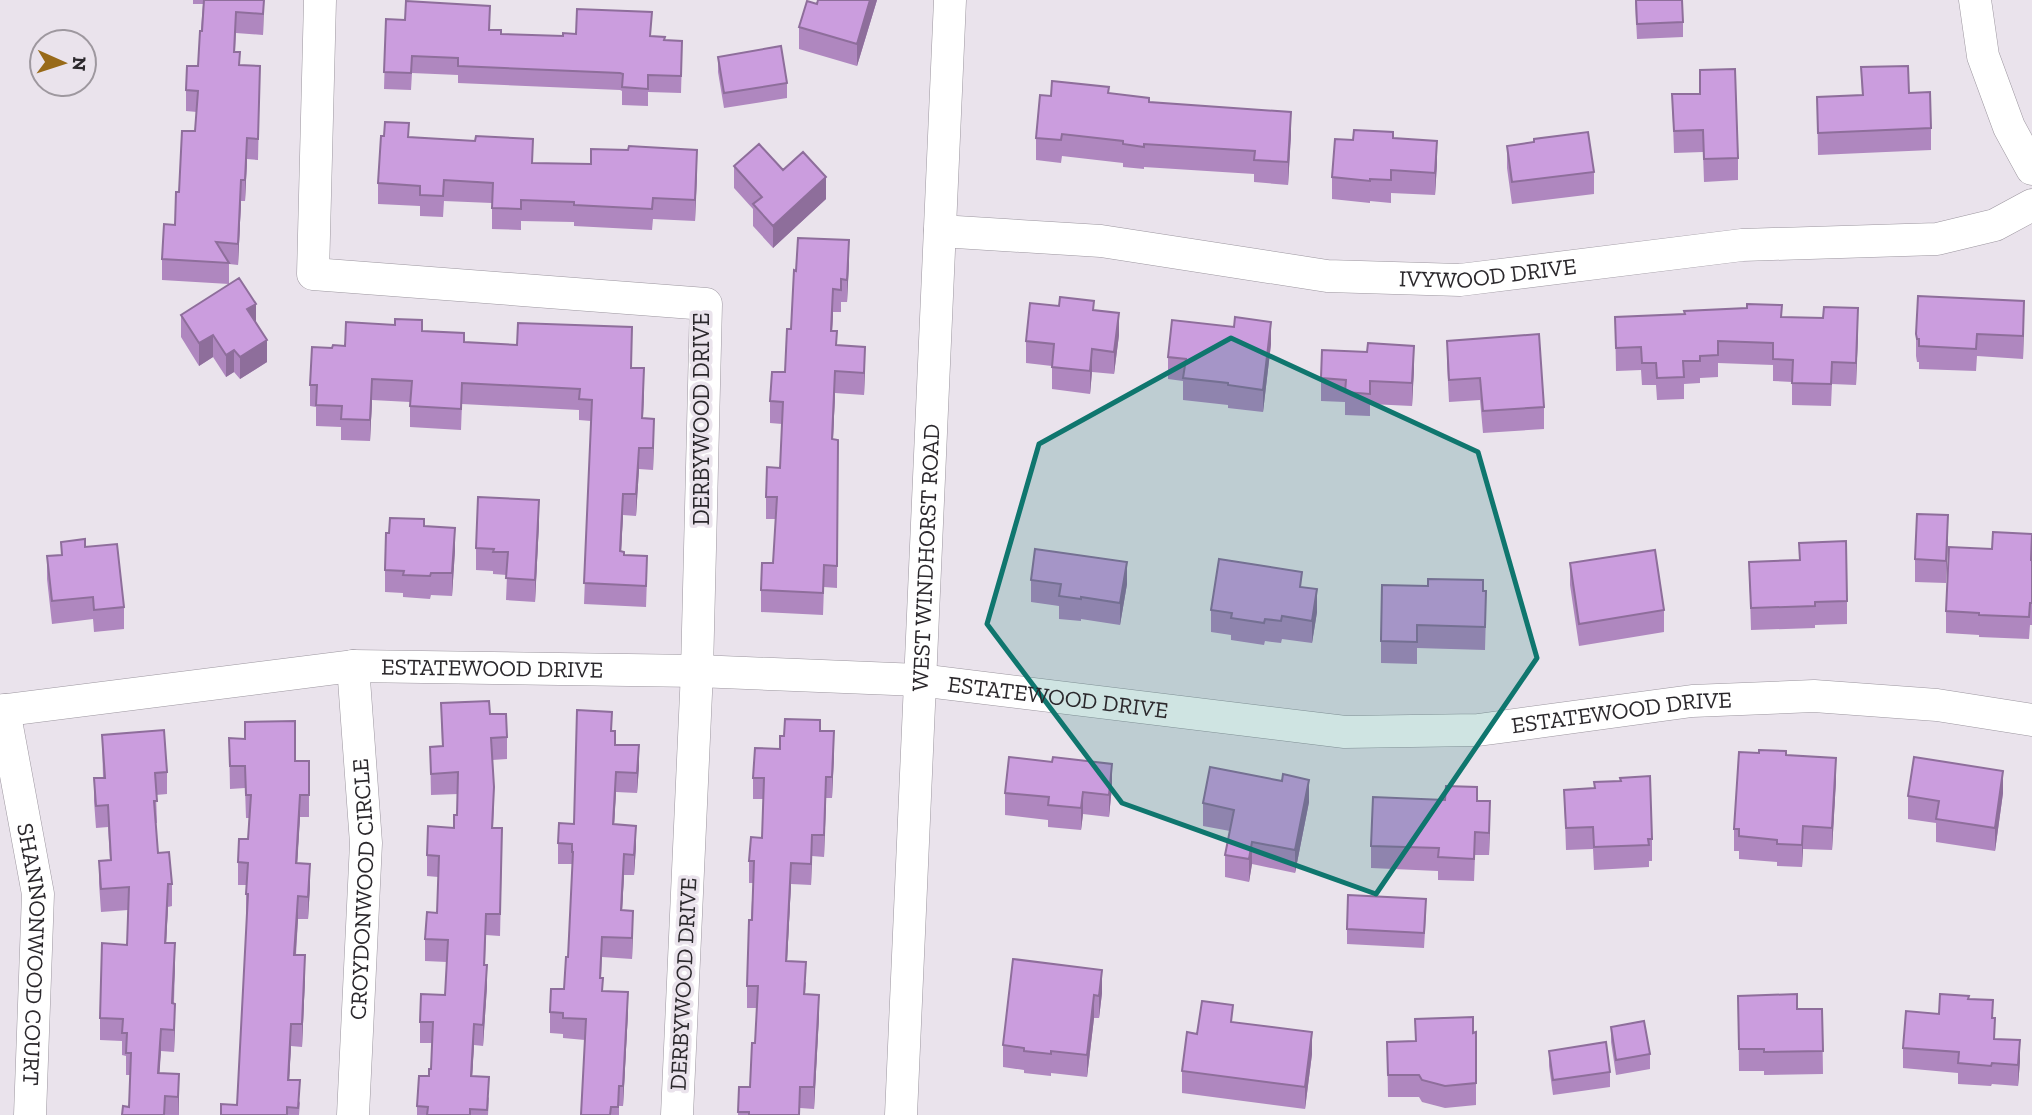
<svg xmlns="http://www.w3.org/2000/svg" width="2032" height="1115" viewBox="0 0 2032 1115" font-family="'Zilla Slab',serif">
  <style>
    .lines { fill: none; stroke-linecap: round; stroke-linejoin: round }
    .minor-casing { stroke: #9c969f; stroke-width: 33 }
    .minor { stroke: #fff; stroke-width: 32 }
    .wall { fill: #af87bf }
    .shaded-wall { fill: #8e6e9b }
    .building { fill: #cb9dde; stroke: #8e6e9b; stroke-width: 2 }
    .marked { fill: #0f766e; fill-opacity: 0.2; stroke: #0f766e; stroke-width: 5; stroke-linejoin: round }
    .labels { text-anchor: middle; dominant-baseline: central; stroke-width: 7; stroke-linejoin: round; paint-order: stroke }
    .street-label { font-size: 23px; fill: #2b282c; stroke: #eae3ec }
  </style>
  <rect width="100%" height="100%" fill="#eae3ec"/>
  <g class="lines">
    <defs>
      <g id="minor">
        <path d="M320,0L313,274L706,304L697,671L677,1115"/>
        <path d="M1975,0L1983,56L2009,127L2032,169"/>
        <path id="s1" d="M940,231L1101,241L1327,276L1460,280L1742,245L1937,239L1995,225L2032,205"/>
        <path id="s2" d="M4,710L38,894L30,1115"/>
        <path id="s3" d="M0,711L353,666L697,671L919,680L1345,732L1478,730L1692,701L1814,696L1937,705L2032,720"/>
        <path id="s4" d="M353,1115L366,843L353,666"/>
        <path id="s5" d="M901,1115L950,0"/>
      </g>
    </defs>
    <use href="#minor" class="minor-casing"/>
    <use href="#minor" class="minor"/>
  </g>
  <path class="wall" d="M193,0H264L263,35L236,33L235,52L240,65L260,66L258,160L247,159L245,201H241L238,265L229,264V284L162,280V259L175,225L179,192L195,131L197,112L186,111V90L198,66L203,4H193Z
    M877,0L857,66L799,49V27Z
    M1635,0L1683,22V37L1637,39Z
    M386,19L490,30L501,34L563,36L651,37L664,40L682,58L681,93L648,92V106L622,105V91L620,90L458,83V75L412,73L411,90L384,89Z
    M718,57L787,83V98L724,108L718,72Z
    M1861,67L1909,93L1931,128V150L1818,155L1817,97L1862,95Z
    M1700,70L1738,158V180L1704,182L1703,152L1674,153L1672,94H1700Z
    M1109,94L1291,134L1288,185L1254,182V174L1144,167V169L1123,167V163L1062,156L1061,163L1036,160V138L1051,96Z
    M409,137L533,163L697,171L695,221L653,219L652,230L574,226V222L521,221V230L492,229V203L444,201L443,217L420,216V206L378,204V183Z
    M1393,138L1437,163L1435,195L1391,193V203L1370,201V203L1332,199V177L1353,140Z
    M1534,142L1594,172V194L1512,204L1507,168V146Z
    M734,166L783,170L826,199L773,248L753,226V209L734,188Z
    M849,262L847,302H841V312H833L832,331L837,345L865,369L864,395L835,393L833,439L838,440L837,588L824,587L823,615L761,612V590L773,563L776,519H766V497L780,468L782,424L770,423V401L785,372L791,329Z
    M1094,310L1119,335L1114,374L1092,372L1090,394L1052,389V366L1026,363V341Z
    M181,315L256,322L267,362L240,379L234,372L226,377L213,357L199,366L181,337Z
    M1615,317H1782L1858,331L1856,385L1832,384L1831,406L1792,405V382L1773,381V365L1718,363V377L1700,378V383L1684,384V399L1657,400L1656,385H1642L1641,370L1616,371Z
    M2024,323L2023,359L1977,356L1976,371L1919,369V362H1917L1916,356V334Z
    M422,331L464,342L517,345L632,348V368L644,390L643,418L654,440L653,470L639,469L636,516L623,515L621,551L647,578L646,607L584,604L591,421L579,420V410L462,404L461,430L410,427V402L372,400L370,441L341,440V427L316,426V407L310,406V385L332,348Z
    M1447,341L1544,407V429L1483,433L1480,400L1449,402L1447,363Z
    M1271,344L1263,412L1228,408V405L1183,400V381L1168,379V357Z
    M1414,368L1412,406L1370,404V416L1345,415V402L1321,401V378Z
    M539,523L535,602L506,600L507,575L493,574V571L476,570V548Z
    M424,526L455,550L452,596L431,595L430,599L403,597V593L385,592V570Z
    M2032,534V625H2030L2029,639L1979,637V635L1946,633V611L1992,549Z
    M1948,537L1946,583L1915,582V559Z
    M61,542L85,547L124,607V629L94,632L93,619L52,624L47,579V556L61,555Z
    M1799,560L1847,601V624L1815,625V628L1751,630L1749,562Z
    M1570,563L1664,610V632L1579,646L1570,585Z
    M1031,580L1127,584L1120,625L1081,619V621L1059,619V606L1031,602Z
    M1302,587L1317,612L1312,643L1282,639L1281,643L1265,641L1264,645L1231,640V635L1211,632V610Z
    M1483,591L1486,613L1485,650L1417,648V664L1381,663V641Z
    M441,703L490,714L507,737V759L492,760L494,808L493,828L502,849L500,936L486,935L485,965L487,986L483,1046L474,1045L472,1076L489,1098L488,1115H417V1106L431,1069L432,1043H420V1022L445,995L447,962L425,961V939L437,913L438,877L427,876V855L454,828L457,815L458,794L431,795L430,747L442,746Z
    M612,731L615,745L639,766L637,793L616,792L614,824L636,846L634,875H624L622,910L633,931L632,959L602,957L601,978L603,991L628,1012L623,1106H619V1115H581L585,1040L563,1038V1034L550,1033V1012L564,989L568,957L572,873V864H558V843L574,824Z
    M820,731L834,753L832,798H826L824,857L812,856L811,885L791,884L787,961L806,983L805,994L819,1016L814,1109L800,1108V1115H738L739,1087H750L755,1043L757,1008H747V986L753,883H749V861L762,838L763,799H753V778L780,749L784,736Z
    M102,735L167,772V794L156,795L157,823H155L158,853L172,884V906L168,907L166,943L175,966L174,1003L175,1026L174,1052L161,1051L159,1073L179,1097V1115H122L129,1107L130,1075H126V1056L122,1055V1041L100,1040V1018L127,945L128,910L101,912L99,883V861L110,860L108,827L96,828L94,801V778H103Z
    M229,738L295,761H309V817H300L297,863L310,886L308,919H298L296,955L305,977L302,1047L291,1046L289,1080L300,1103L299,1115H221L237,1105L247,916H246V885H238V862L248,839L249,818H246L245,788L230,789Z
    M1786,755L1836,780L1832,850L1803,849L1802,867L1777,866V862L1739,859V851H1734V829Z
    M1052,762L1112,786L1109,817L1083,814L1081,830L1048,827V820L1005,815V793Z
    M1564,790L1652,839V861H1649V867L1594,870L1593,849L1566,850Z
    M2003,793L1995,851L1936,842V823L1908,819V796Z
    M1477,801L1490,824L1489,855H1475L1474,881L1438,880V871L1371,868V846Z
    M1309,802L1295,873L1252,864L1249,882L1225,877V855L1230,831L1203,826V803Z
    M1426,915L1424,948L1347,944V929Z
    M1013,959L1102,993L1099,1018H1094L1087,1077L1051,1073V1076L1024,1073V1070L1003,1067V1045Z
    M1738,996L1797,1009H1822L1823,1074L1764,1075V1071H1739Z
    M1969,999L1993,1018L1995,1039L2020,1061L2018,1086L1992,1084L1991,1086L1958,1084V1073L1903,1068V1048L1939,1014Z
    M1415,1019L1476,1032V1105L1445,1108L1422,1102L1419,1097H1388L1387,1042L1415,1041Z
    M1233,1023L1312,1054L1305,1109L1182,1093V1071L1197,1034Z
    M1611,1027L1650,1054V1069L1616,1075L1611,1042Z
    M1549,1051L1610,1072V1087L1553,1095L1549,1066Z"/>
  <path class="shaded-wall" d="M264,0L263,35V14Z
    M870,0H877L857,66V44Z
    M1291,112V134L1288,185V162Z
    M247,138V159L245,201V180Z
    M1437,141V163L1435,195V173Z
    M697,150V171L695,221V200Z
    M826,177V199L773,248V226Z
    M241,180V201L238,265V244Z
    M849,240V262L847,302V280Z
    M833,289V312L831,353V331Z
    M2024,301V323L2023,359V336Z
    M256,304V326L247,309Z
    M1858,308V331L1856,385V363Z
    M1119,313V335L1114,374V352Z
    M1271,322V344L1263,412V390Z
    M213,335V357L199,366V343Z
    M267,340V362L240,379V357Z
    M1414,346V368L1412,406V383Z
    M865,347V369L864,395V373Z
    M1092,349V372L1090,394V371Z
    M234,350V372L226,377V355Z
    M644,368V390L642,440V418Z
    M835,371V393L832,461V439Z
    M372,379V400L370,441V420Z
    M654,419V440L653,470V448Z
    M639,448V469L636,516V494Z
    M623,494V515L620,573V551Z
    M539,500V523L535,602V580Z
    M1948,515V537L1946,583V561Z
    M455,528V550L452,596V573Z
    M1127,562V584L1120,625V603Z
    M1317,589V612L1312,643V621Z
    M834,731V753L832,798V777Z
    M639,745V766L637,793V773Z
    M1836,758V780L1832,850V828Z
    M1112,764V786L1109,817V795Z
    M2003,771V793L1995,851V828Z
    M616,772V792L613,845V824Z
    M826,777V798L824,857V835Z
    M1309,780V802L1295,873V850Z
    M1083,792V814L1081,830V808Z
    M300,795V817L296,885V863Z
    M1490,801V824L1489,855V833Z
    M636,826V846L634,875V855Z
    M1803,826V849L1802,867V845Z
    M812,835V856L811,885V864Z
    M1252,842V864L1249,882V859Z
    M624,854V875L621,931V910Z
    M791,863V884L786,982V961Z
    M310,864V886L308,919V897Z
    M168,884V907L165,965V943Z
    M298,896V919L294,977V955Z
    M633,911V931L632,959V938Z
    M175,943V966L172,1026V1003Z
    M305,955V977L302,1047V1024Z
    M487,965V986L483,1046V1025Z
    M1102,970V993L1099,1018V996Z
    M628,992V1012L623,1106V1086Z
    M819,995V1016L814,1109V1087Z
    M1094,995V1018L1087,1077V1055Z
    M175,1004V1026L174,1052V1030Z
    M291,1024V1046L288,1102V1080Z
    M474,1024V1045L471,1097V1076Z
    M161,1029V1051L158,1096V1073Z
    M1312,1032V1054L1305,1109V1087Z
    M2020,1040V1061L2018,1086V1065Z
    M179,1074V1097L178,1115V1097Z"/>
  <path class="building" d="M204,0H264L263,14L236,12L234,52H240L239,65L260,66L258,139L247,138L245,180H241L238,244L216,242L229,263L162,259L164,224L175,225L176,192H179L182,131H195L198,91L186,90L187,66H198L200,31H202Z
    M818,0H870L857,44L799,27L807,1L817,4Z
    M1636,0H1682L1683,22L1637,24Z
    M406,1L490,6L489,30H501V34L563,36V33L576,34L577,9L652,12L650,36L665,37L664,40L682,41L681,76L648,75V89L622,87L623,74L620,73L458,66V58L412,56L411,73L384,72L386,19L405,20Z
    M781,46L787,83L724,93L718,57Z
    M1908,66L1909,93L1930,92L1931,128L1818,133L1817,97L1863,95L1861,67Z
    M1735,69L1738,158L1704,159L1703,130L1674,131L1672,94H1700V70Z
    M1052,81L1109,87L1108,93L1149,98V102L1291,112L1288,162L1254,160L1255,151L1144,144V147L1123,144V141L1062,134L1061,140L1036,138L1040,95L1051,96Z
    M385,122L409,123L408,137L475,141L476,136L533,139L532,163L591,164V149L628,150L629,146L697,150L695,200L653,198L652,209L574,205V202L521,200V209L492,208L493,183L444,180L443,196L420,195V186L378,183L381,136H384Z
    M1354,130L1393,132V138L1437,141L1435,173L1391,170V180L1370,179V181L1332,177L1335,139L1353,140Z
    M1588,132L1594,172L1512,182L1507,146L1534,142V139Z
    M759,144L783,170L803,152L826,177L773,226L753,204L762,197L734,166Z
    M798,238L849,240L847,280L841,279V290L833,289L831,331H837L836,345L865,347L864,373L835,371L832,439L838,440L837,566L824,565L823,593L761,590L762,563H773L777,497H766L767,467L780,468L783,402L770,401L772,372H785L787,329H791L794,270L796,271Z
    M239,278L256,304L247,309L267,340L240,357L234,350L226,355L213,335L199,343L181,315Z
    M1918,296L2024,301L2023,336L1977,334L1976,349L1919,346V339H1917L1916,334Z
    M1060,297L1094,301L1093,310L1119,313L1114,352L1092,349L1090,371L1052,367L1054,344L1026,341L1030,303L1059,306Z
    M1747,304L1782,305L1781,317L1823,318L1824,307L1858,308L1856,363L1832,362L1831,384L1792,383L1793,360L1773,359V343L1718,341V355L1700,356V361H1683L1684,377L1657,378L1656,363H1642L1641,347L1616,348L1615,317L1685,314L1684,311L1747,308Z
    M1235,317L1271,322L1263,390L1228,385V383L1183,378L1186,359L1168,357L1172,320L1234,327Z
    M395,319L422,320V331L464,333V342L517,345L518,323L632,327L631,368H644L642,418L654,419L653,448H639L636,494H623L620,551L624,552V555L647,556L646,586L584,583L592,400L579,399L580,389L462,383L461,409L410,406L412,381L372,379L370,420L341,419L342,406L316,405L317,385H310L312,347L332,348L333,345L345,346L346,322L395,325Z
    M1539,334L1544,407L1483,411L1480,378L1449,380L1447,341Z
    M1368,343L1414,346L1412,383L1370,381V394L1345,392L1346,380L1321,378L1322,350L1367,352Z
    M478,497L539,500L535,580L506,578L508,552H493L494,549L476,548Z
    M1917,514L1948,515L1946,561L1915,559Z
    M390,518L424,519V526L455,528L452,573H431L430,576L403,575L404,571L385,570L386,533H389Z
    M1993,532L2032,534L2031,560H2032V603H2030L2029,617L1979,615V613L1946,611L1949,547L1992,549Z
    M85,539V547L117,544L124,607L94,610L93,597L52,601L47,556L62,555L61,542Z
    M1846,541L1847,601L1815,602V606L1751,608L1749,562L1800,560L1799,543Z
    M1035,549L1127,562L1120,603L1081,597V599L1059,596L1061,584L1031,580Z
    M1655,550L1664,610L1579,624L1570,563Z
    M1219,559L1302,572L1300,587L1317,589L1312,621L1282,616L1281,621L1265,619L1264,623L1231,618L1232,613L1211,610Z
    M1428,579L1483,580V591H1486L1485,627L1417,625V642L1381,641L1382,585L1428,586Z
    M489,701L490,714H506L507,737L491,738L494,787L492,828H502L500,914H486L484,965H487L483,1025L474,1024L471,1076L489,1077L487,1110L470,1109V1115H427L428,1107L417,1106L419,1076H429V1069H431L433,1022H420L421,994L445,995L448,940L425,939L427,912L437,913L439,856L427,855L428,826L454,828V815H457L458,772L431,774L430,747L443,746L441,703Z
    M577,710L612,712L611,731H615V745H639L637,773L616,772L613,824L636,826L634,855L624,854L621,910L633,911L632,938L602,937L600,978H603L602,991L628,992L623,1086H619L618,1107H611L610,1115H581L586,1019L563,1018V1013L550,1012L551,989H564L566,957H568L573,852H572V844L558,843L559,823L574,824Z
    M785,719L820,720V731H834L832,777H826L824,835H812L811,864L791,863L786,961L806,962L804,994L819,995L814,1087H800L799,1115H749V1112H738L739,1087H750L752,1043H755L758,986H747L749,920H752L754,861H749L751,837L762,838L764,778H753L755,748L780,749V736H784Z
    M295,721V761H309V795H300L296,863L310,864L308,897L298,896L294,955H305L302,1024H291L288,1080H300L298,1108L287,1107V1115H221V1104L237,1105L248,894H246L248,863L238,862L239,839H248L251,795H246L245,766H230L229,738L245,739V722Z
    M164,730L167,772L155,773L157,801H154L158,853L169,852L172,884H168L165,943H175L172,1003L175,1004L174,1030L161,1029L158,1073L179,1074L178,1097L165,1096L164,1115H122L123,1106L129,1107L131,1053H126L127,1033H122L123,1019L100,1018L102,943L127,945L129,887L101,889L99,861L111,860L108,805L96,806L94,778H105L102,735Z
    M1759,750L1786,751V755L1836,758L1832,828L1803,826L1802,845L1777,844V840L1739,836V829H1734L1739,752L1759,753Z
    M1009,757L1052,762L1053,757L1112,764L1109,795L1083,792L1081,808L1048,805L1049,797L1005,793Z
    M1914,757L2003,771L1995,828L1936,819L1939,801L1908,796Z
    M1210,767L1282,781L1283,774L1309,780L1295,850L1252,842L1249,859L1225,855L1234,810L1203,803Z
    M1650,776L1652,839H1648L1649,845L1594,847L1593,827L1566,828L1564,790L1595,788L1594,782L1621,781L1620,778Z
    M1446,786L1477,787V801H1490L1489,833L1475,832L1474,859L1438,857L1439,848L1371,846L1373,797L1445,800Z
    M1348,895L1426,899L1424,933L1347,929Z
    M1013,959L1102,970L1099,996L1094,995L1087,1055L1051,1051V1054L1024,1051V1048L1003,1045Z
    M1797,994V1009H1822L1823,1051L1764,1052V1049H1739L1738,996Z
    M1940,994L1969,996L1968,999L1993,1000L1992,1018H1995L1994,1039L2020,1040L2018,1065L1992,1063L1991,1066L1958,1063L1959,1052L1903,1048L1906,1011L1939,1014Z
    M1202,1001L1233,1005L1231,1022L1312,1032L1305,1087L1182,1071L1187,1032L1197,1034Z
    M1473,1017V1033L1476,1032V1083L1445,1086L1422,1080L1419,1075H1388L1387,1042L1416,1041L1415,1019Z
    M1644,1021L1650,1054L1616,1060L1611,1027Z
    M1606,1042L1610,1072L1553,1080L1549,1051Z"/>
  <path class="marked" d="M1231,338L1478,452L1537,658L1376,894L1122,803L987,624L1039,444Z"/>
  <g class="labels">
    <g class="street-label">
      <text stroke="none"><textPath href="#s1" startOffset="551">IVYWOOD DRIVE</textPath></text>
      <text transform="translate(701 419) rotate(-90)">DERBYWOOD DRIVE</text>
      <text stroke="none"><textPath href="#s5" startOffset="558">WEST WINDHORST ROAD</textPath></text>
      <text stroke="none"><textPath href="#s3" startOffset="495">ESTATEWOOD DRIVE</textPath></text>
      <text stroke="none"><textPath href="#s3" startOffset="1062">ESTATEWOOD DRIVE</textPath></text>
      <text stroke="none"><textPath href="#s3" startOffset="1629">ESTATEWOOD DRIVE</textPath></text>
      <text stroke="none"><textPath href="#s4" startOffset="226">CROYDONWOOD CIRCLE</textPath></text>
      <text stroke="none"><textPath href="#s2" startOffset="247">SHANNONWOOD COURT</textPath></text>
      <text transform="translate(683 984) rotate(-87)">DERBYWOOD DRIVE</text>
    </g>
  </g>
  <g transform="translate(63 63) rotate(93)"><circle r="33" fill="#eae3ec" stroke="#9e989f" stroke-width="2"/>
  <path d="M0-5L12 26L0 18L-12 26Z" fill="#986a19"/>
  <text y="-10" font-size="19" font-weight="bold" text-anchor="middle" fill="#2b282c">N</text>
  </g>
</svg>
